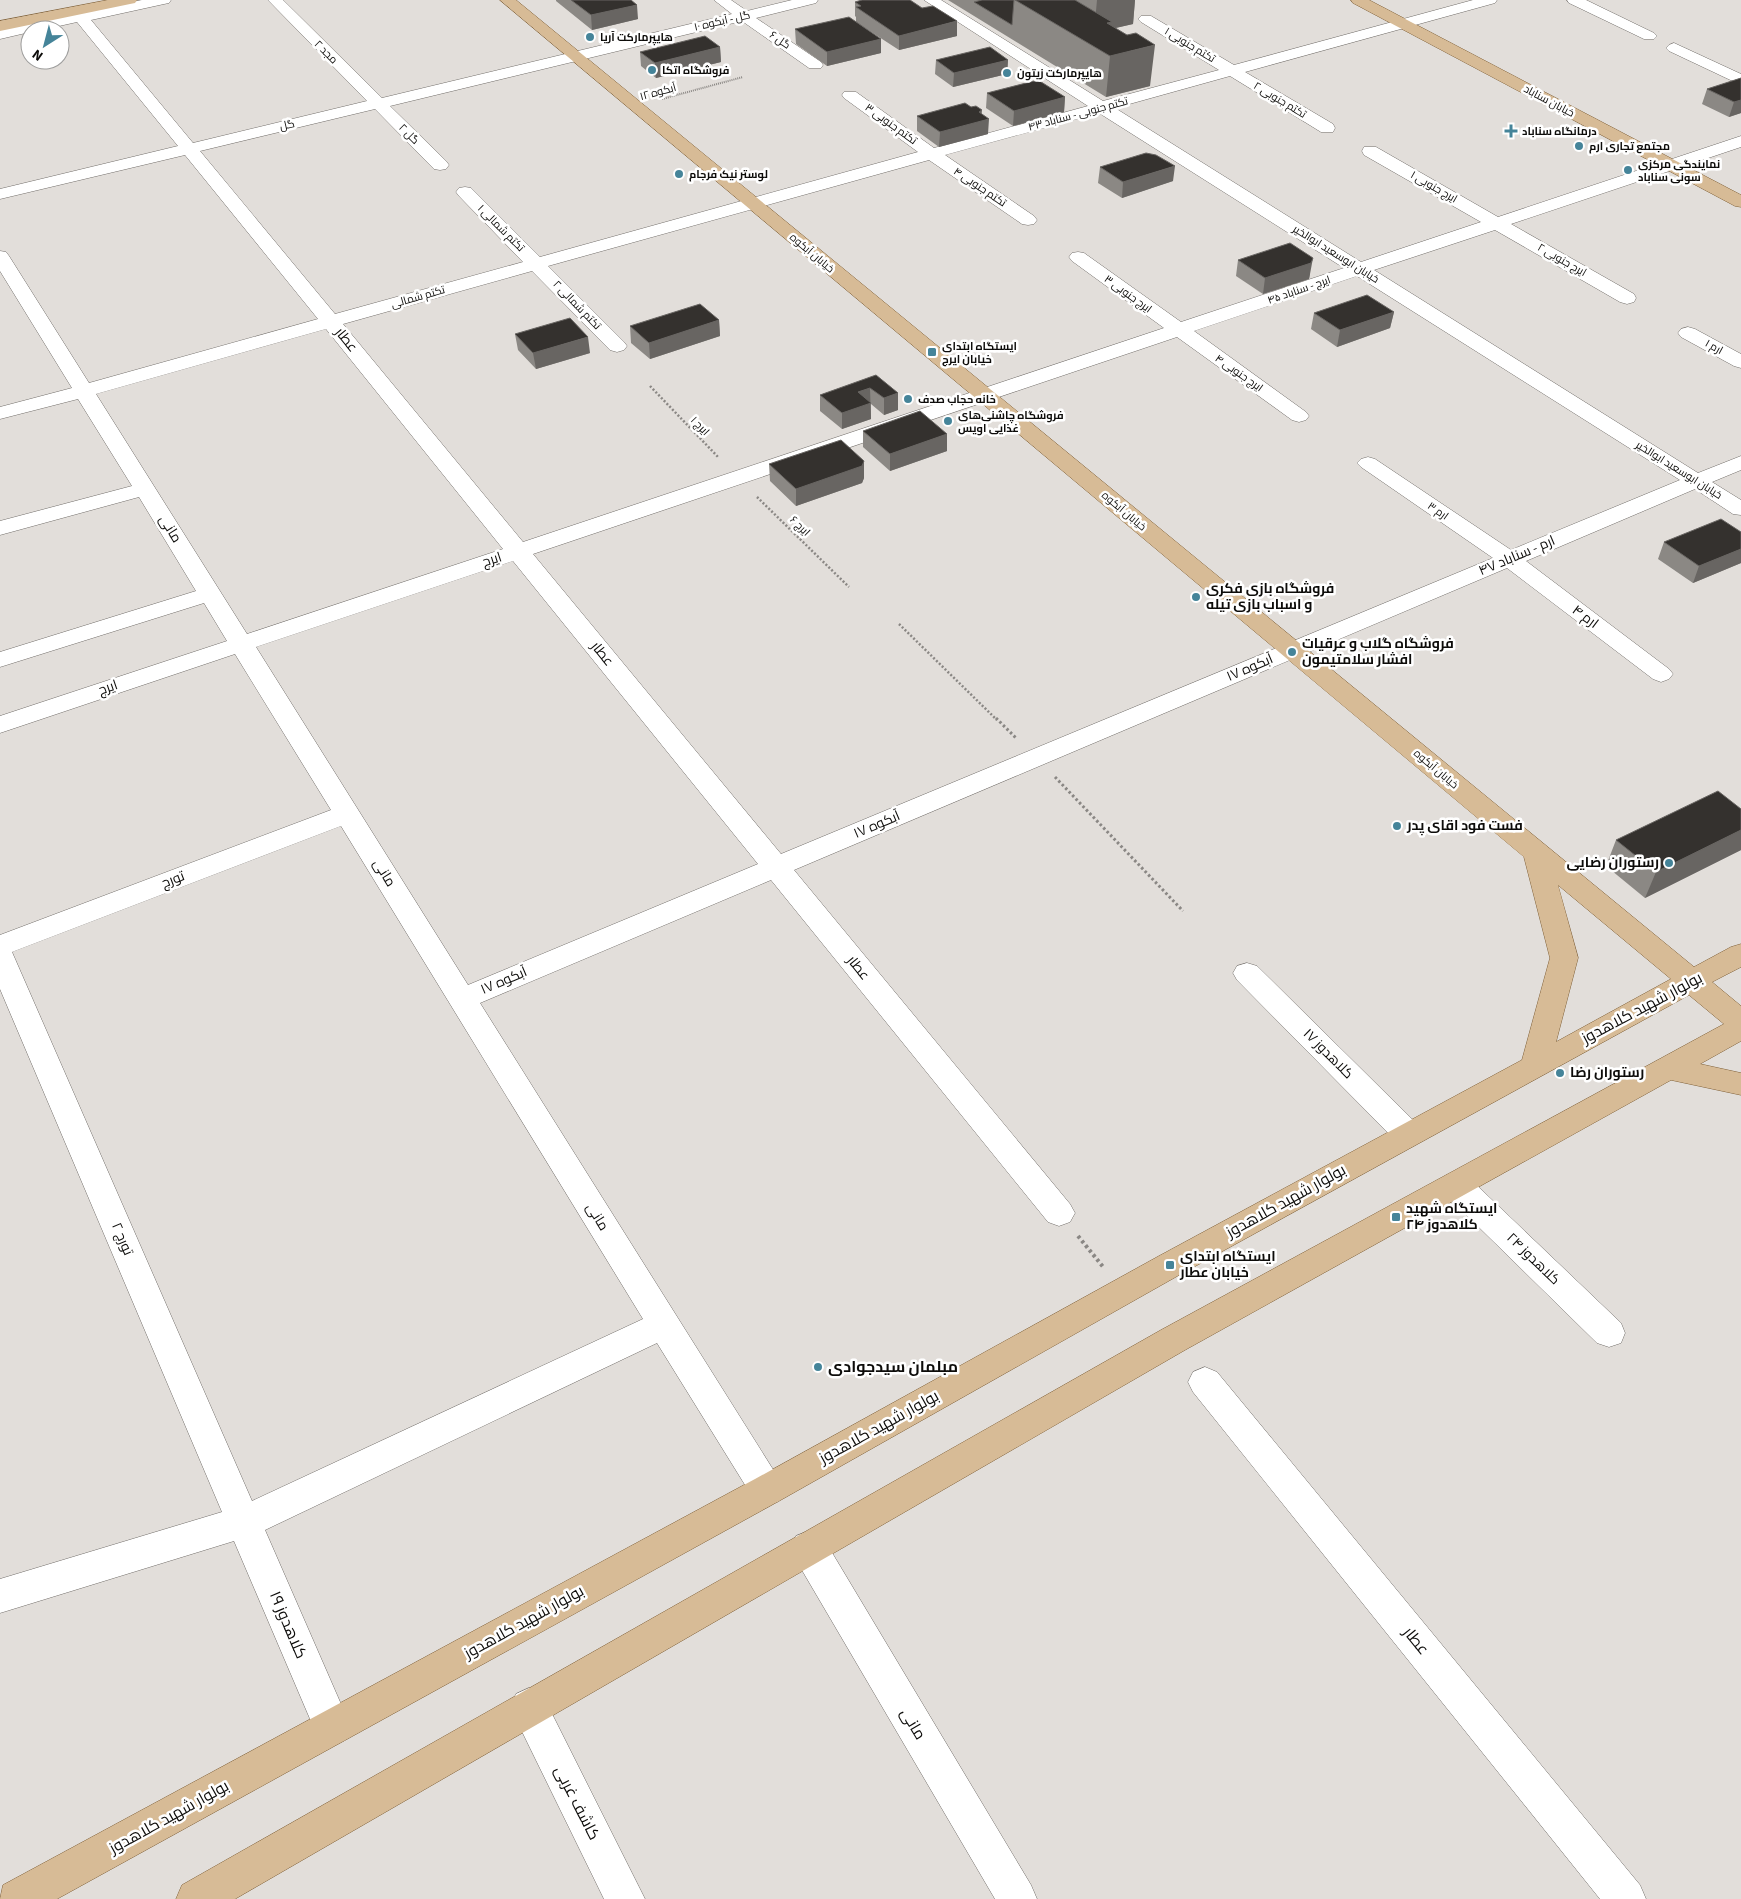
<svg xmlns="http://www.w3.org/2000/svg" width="1741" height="1899" viewBox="0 0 1741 1899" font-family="'Source Sans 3',Cairo,sans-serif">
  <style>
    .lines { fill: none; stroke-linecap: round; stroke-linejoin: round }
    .minor-casing { stroke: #726e6a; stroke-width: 1 }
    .major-casing { stroke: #7f6038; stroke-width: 1 }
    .path-far3 { stroke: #8a8784; stroke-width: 2; stroke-dasharray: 1 1; stroke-linecap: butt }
    .path-far2 { stroke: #8a8784; stroke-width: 2.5; stroke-dasharray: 2 2; stroke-linecap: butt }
    .path-far1 { stroke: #8a8784; stroke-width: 3; stroke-dasharray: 2.5 2.5; stroke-linecap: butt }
    .path { stroke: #8a8784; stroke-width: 4; stroke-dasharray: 3 3; stroke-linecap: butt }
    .minor { fill: #fff; fill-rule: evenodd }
    .major { fill: #d7bb96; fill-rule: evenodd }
    .wall { fill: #8b8884 }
    .shaded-wall { fill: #686562 }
    .building { fill: #34312e; stroke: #686562 }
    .poi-dot { fill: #458499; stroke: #fff; stroke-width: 2 }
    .labels { text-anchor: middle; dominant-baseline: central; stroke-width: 5; stroke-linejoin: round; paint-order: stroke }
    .far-street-label { font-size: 11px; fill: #0d0c0a; stroke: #fff }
    .far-poi-label { font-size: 11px; font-weight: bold; fill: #0d0c0a; stroke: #fff; text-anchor: start }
    .street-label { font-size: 14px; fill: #0d0c0a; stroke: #fff }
    .poi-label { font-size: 14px; font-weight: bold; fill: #0d0c0a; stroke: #fff; text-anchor: start }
    .near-street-label { font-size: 16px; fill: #0d0c0a; stroke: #fff }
    .near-poi-label { font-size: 16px; font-weight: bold; fill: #0d0c0a; stroke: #fff; text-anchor: start }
  </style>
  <rect width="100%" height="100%" fill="#e2deda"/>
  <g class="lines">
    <defs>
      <path id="minor" d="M142,0H171L169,3L164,4L91,20L193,143L367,101L268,0H283L382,98L732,14L714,0H731L747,11L792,0H818L816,3L756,18L821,62L823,65L821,68H809L742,21L390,106L446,161L449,165L446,169L440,170L434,169L375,109L200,151L335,314L523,262L459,196L456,192L459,188L465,187L471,188L540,257L918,152L844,98L842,95L844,92H856L934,148L1088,106L924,0H941L1103,101L1219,70L1141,22L1138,19L1141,16H1151L1234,65L1473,0H1497L1495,3L1245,72L1333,124L1335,128L1333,132H1321L1230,76L1115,108L1361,262L1481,222L1364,155L1362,151L1364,147H1376L1498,217L1741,136V147L1511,224L1634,294L1636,298L1634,302L1627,304L1620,302L1495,230L1374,270L1698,473L1741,456V470L1712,482L1741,500V515L1733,514L1695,489L1526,561L1669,669L1673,674L1669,679L1661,682L1653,679L1507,568L794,870L1070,1204L1075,1213L1070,1222L1059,1226L1048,1222L771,880L480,1003L779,1479L784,1490L779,1501L767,1506L755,1501L657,1343L265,1530L351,1727L345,1740L332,1746L319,1740L234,1541L0,1613V1579L222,1512L0,989V935L331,810L235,654L0,733V716L227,641L204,603L0,667V652L196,591L139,497L0,535V521L132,486L78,399L0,419V407L72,388L0,271V251L6,252L9,256L89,383L318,319L185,155L0,199V189L178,146L77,22L41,30H30V32L0,39V29ZM1099,113L1344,268L1181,322L1084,253L1078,252L1072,253L1069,257L1072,261L1164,328L523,542L343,324L532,271L610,350L617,352L624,350L627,346L624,342L548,266L929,160L1022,224L1028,225L1034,224L1037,220L1034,216L945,155ZM1357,276L1680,480L1511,550L1375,459L1368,457L1361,459L1357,463L1361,467L1493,558L781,854L533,554L1177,337L1292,420L1299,422L1306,420L1309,416L1306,412L1194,331ZM326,329L503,549L247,634L96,394ZM513,561L758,864L468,985L256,647ZM341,826L643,1319L252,1501L12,952Z
        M1567,0H1586L1654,33L1657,36L1654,39H1644L1569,3Z
        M1674,43L1741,74V85L1669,51L1666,48L1669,45Z
        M1688,327L1695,329L1741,354V368L1734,366L1681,337L1678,333L1681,329Z
        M1247,963L1257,966L1419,1126L1423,1134L1419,1142L1408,1146L1397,1142L1237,980L1233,973L1237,966Z
        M1456,1173L1467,1176L1621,1323L1625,1333L1621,1343L1609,1347L1597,1343L1445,1194L1441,1185L1445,1176Z
        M1205,1367L1217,1372L1640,1885L1646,1899H1600L1193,1392L1188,1382L1193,1372Z
        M809,1531L822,1536L1031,1885L1037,1899H995L796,1560L791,1548L796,1536Z
        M529,1688L542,1694L645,1899H604L510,1707L516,1694Z"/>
      <path id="major" d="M108,0H137L135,3L130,4L0,31V21Z
        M500,0H516L1694,967L1731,947L1741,944V967L1712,982L1741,1006V1041L1700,1064L1741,1073V1095L1671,1080L1185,1350L235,1899H176L182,1885L1161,1330L1724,1024L1689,995L1181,1274L779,1501L57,1899H0L3,1885L755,1479L1159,1256L1522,1060L1550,958L1524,857ZM1558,885L1671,979L1556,1042L1578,958Z
        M1351,0H1369L1741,195V207L1735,206L1353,3Z"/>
    </defs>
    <use href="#minor" class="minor-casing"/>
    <use href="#major" class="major-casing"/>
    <path class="path-far3" d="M662,99L743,77"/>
    <path class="path-far2" d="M650,386L719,458
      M757,497L849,587
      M899,624L997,720"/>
    <path class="path-far1" d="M996,718L1016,738
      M1055,777L1183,911"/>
    <path class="path" d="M1078,1236L1104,1268"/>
    <use href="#minor" class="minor"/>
    <use href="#major" class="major"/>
  </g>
  <path class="wall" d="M556,0H631L638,19L592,30L556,1Z
    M948,0H1135L1133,24L1115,28L1150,86L1106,97Z
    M911,1L957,36L899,50L856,22V17L855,16V2Z
    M795,29L881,39V53L827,66L796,44Z
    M720,47L721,62L656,78L641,66L640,52Z
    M936,60H1008L1007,74L953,87L935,74Z
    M1741,78V113L1729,117L1702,104L1707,89Z
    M987,93L1065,97L1064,112L1013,126L986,108Z
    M982,114L988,134L939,147L917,131V116Z
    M1100,167L1173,181L1122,198L1098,183Z
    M1238,260L1310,274L1309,279L1263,294L1236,276Z
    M1394,312L1390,328L1337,347L1311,329L1314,313Z
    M719,320L720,336L650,359L631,343L630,326Z
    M515,334L590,353L536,369L518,350Z
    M876,375L898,393V410L884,415L871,404V419L842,429L820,411V395Z
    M863,431L947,434V451L890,471L863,447Z
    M864,461V478L862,483L796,506L770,481L769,464Z
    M1741,532V563L1693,583L1658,559L1664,542Z
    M1741,809V850L1645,898L1606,866L1616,840Z"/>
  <path class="shaded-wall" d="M1097,0H1135L1133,24L1094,33Z
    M637,5L638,19L592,30L591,15Z
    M957,21V36L899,50V36Z
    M881,39V53L827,66V52Z
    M1155,45L1150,86L1106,97L1110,56Z
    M720,47L721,62L656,78L655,63Z
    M1008,60L1007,74L953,87L954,73Z
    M1065,97L1064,112L1013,126L1014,111Z
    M1741,100V113L1729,117L1734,102Z
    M982,110L981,121L989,119L988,134L939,147L940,132Z
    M1175,166L1173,181L1122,198L1123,182Z
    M1313,258L1310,274L1309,279L1263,294L1265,278Z
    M1394,312L1390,328L1337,347L1340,330Z
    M719,320L720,336L650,359L649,343Z
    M588,337L590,353L536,369L533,353Z
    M870,388L871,419L842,429V413L858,392Z
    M898,393V410L884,415V398Z
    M947,434V451L890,471V454Z
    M864,461V478L862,483L796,506V489Z
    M1741,549V563L1693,583L1699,566Z
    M1741,830V850L1645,898L1656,872Z"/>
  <path class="building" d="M571,0H631L637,5L591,15Z
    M862,0H910L922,8L933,6L957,21L899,36L856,7L861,6L855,2Z
    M982,0H1014L1012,25L974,2Z
    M1015,0H1075L1112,22L1107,23L1127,35L1136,33L1155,45L1110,56Z
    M849,17L881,39L827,52L795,29Z
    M705,36L720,47L655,63L640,52Z
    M990,47L1008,60L954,73L936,60Z
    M1741,78V100L1734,102L1707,89Z
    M1038,80L1065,97L1014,111L987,93Z
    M965,103L971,107L976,106L982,110L979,112L989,119L940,132L917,116Z
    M1146,153L1156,155L1175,166L1123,182L1100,167Z
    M1290,243L1313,258L1311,263L1265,278L1238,260Z
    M1367,295L1394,312L1340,330L1314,313Z
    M700,304L719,320L649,343L630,326Z
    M570,318L588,337L533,353L515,334Z
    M876,375L898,393L884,398L870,388L858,392L871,403L842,413L820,395Z
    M920,411L947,434L890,454L863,431Z
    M841,440L864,461L862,466L796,489L769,464Z
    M1721,519L1741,532V549L1699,566L1664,542Z
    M1718,791L1741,809V830L1656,872L1616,840Z"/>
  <g class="poi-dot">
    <circle cx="590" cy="37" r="5"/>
    <circle cx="652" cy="70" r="5"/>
    <circle cx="1007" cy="73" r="5"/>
    <path d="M1508.5 123.5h5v5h5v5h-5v5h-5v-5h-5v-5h5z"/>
    <circle cx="1579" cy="146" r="5"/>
    <circle cx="1628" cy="170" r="5"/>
    <circle cx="679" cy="174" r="5"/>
    <rect x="927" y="347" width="10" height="10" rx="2.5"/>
    <circle cx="908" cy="399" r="5"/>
    <circle cx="948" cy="421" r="5"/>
    <circle cx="1196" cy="597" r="5"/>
    <circle cx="1292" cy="652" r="5"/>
    <circle cx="1397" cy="826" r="5"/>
    <circle cx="1669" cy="863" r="5"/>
    <circle cx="1560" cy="1073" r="5"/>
    <rect x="1391" y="1212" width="10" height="10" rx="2.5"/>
    <rect x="1165" y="1260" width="10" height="10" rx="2.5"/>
    <circle cx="818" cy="1367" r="5"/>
  </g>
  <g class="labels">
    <g class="far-street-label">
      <text transform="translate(722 21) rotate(-13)">گل - آبکوه ۱۰</text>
      <text transform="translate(780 40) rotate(35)">گل ۶</text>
      <text transform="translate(1190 45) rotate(31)">تکتم جنوبی ۱</text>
      <text transform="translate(326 52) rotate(45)">مجد ۲</text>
      <text transform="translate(658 92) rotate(-15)">آبکوه ۱۲</text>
      <text transform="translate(1280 100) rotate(31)">تکتم جنوبی ۲</text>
      <text transform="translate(1549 101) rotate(28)">خیابان سناباد</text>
      <text transform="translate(1078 114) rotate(-15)">تکتم جنوبی - سناباد ۴۳</text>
      <text transform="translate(891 124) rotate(36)">تکتم جنوبی ۳</text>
      <text transform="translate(287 125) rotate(-13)">گل</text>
      <text transform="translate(409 134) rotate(45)">گل ۲</text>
      <text transform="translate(980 187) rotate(34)">تکتم جنوبی ۴</text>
      <text transform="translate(1434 187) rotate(30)">ایرج جنوبی ۱</text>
      <text transform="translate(501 228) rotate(45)">تکتم شمالی ۱</text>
      <text transform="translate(812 253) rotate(40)">خیابان آبکوه</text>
      <text transform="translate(1336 254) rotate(32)">خیابان ابوسعید ابوالخیر</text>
      <text transform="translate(1562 260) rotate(30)">ایرج جنوبی ۲</text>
      <text transform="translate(1299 290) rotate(-19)">ایرج - سناباد ۴۵</text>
      <text transform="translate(1128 294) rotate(36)">ایرج جنوبی ۳</text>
      <text transform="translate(418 297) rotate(-16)">تکتم شمالی</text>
      <text transform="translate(577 305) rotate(46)">تکتم شمالی ۲</text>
      <text transform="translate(1714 347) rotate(29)">ارم ۱</text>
      <text transform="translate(1239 373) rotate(35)">ایرج جنوبی ۴</text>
      <text transform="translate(700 426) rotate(46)">ایرج ۱</text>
      <text transform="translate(1679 470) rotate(32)">خیابان ابوسعید ابوالخیر</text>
      <text transform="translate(1124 511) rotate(40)">خیابان آبکوه</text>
      <text transform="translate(1438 511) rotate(35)">ارم ۳</text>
      <text transform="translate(800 526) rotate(44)">ایرج ۶</text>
      <text transform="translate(1436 769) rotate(40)">خیابان آبکوه</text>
    </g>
    <g class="far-poi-label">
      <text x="600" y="37">هایپرمارکت آریا</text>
      <text x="662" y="70">فروشگاه اتکا</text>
      <text x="1017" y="73">هایپرمارکت زیتون</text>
      <text x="1522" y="131">درمانگاه سناباد</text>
      <text x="1589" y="146">مجتمع تجاری ارم</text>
      <text x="1638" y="164">نمایندگی مرکزی<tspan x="1638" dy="13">سونی سناباد</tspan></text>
      <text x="689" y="174">لوستر نیک فرجام</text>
      <text x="942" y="346">ایستگاه ابتدای<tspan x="942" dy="13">خیابان ایرج</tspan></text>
      <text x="918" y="399">خانه حجاب صدف</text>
      <text x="958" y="415">فروشگاه چاشنی‌های<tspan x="958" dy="13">غذایی اویس</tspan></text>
    </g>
    <g class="street-label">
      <text transform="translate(346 340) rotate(51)">عطار</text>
      <text transform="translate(170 529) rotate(58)">مانی</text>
      <text transform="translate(1517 556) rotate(-23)">ارم - سناباد ۴۷</text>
      <text transform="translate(492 560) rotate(-18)">ایرج</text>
      <text transform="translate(1585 617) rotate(37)">ارم ۴</text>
      <text transform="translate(602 654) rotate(51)">عطار</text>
      <text transform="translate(1250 668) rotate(-23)">آبکوه ۱۷</text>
      <text transform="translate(108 688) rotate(-19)">ایرج</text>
      <text transform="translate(877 825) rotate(-23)">آبکوه ۱۷</text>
      <text transform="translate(384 873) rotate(58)">مانی</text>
      <text transform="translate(173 880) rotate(-21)">تورج</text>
      <text transform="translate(858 968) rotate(51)">عطار</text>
      <text transform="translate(504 981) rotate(-23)">آبکوه ۱۷</text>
      <text transform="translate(1328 1054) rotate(45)">کلاهدوز ۱۷</text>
      <text transform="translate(597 1217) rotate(58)">مانی</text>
      <text transform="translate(122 1239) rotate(67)">تورج ۲</text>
      <text transform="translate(1533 1259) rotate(44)">کلاهدوز ۲۴</text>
    </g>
    <g class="poi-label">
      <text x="1206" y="589">فروشگاه بازی فکری<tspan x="1206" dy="16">و اسباب بازی تیله</tspan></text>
      <text x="1302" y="644">فروشگاه گلاب و عرقیات<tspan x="1302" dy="16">افشار سلامتیمون</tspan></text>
      <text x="1407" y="826">فست فود اقای پدر</text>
      <text x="1659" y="863" text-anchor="end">رستوران رضایی</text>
      <text x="1570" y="1073">رستوران رضا</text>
      <text x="1406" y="1209">ایستگاه شهید<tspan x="1406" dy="16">کلاهدوز ۲۴</tspan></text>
      <text x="1180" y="1257">ایستگاه ابتدای<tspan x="1180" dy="16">خیابان عطار</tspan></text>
    </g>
    <g class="near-street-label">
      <text transform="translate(1642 1008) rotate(-28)">بولوار شهید کلاهدوز</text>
      <text transform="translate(1286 1201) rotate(-29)">بولوار شهید کلاهدوز</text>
      <text transform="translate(879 1427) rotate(-29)">بولوار شهید کلاهدوز</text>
      <text transform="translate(524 1622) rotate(-29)">بولوار شهید کلاهدوز</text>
      <text transform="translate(288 1625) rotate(67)">کلاهدوز ۱۹</text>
      <text transform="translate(1416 1641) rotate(51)">عطار</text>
      <text transform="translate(913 1724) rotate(59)">مانی</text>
      <text transform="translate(577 1803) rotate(63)">کاشف غربی</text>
      <text transform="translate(169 1817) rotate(-29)">بولوار شهید کلاهدوز</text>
    </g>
    <g class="near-poi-label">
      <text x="828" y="1367">مبلمان سیدجوادی</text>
    </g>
  </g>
  <g transform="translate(45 45) rotate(216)"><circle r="24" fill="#ffffff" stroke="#9e9e9d"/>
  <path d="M0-4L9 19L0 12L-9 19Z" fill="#458499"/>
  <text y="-8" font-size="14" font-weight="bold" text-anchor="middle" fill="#0d0c0a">N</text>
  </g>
</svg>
